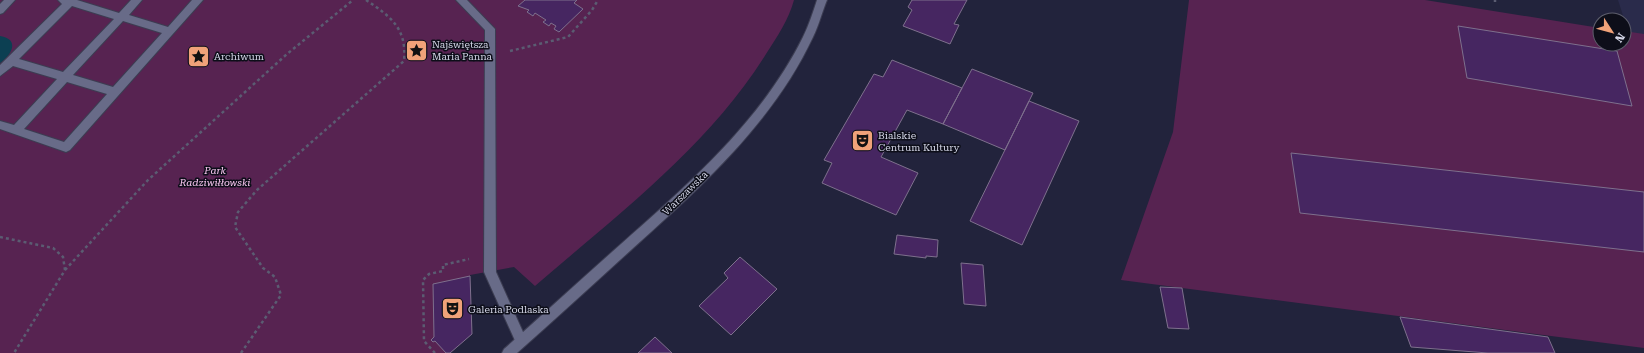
<svg xmlns="http://www.w3.org/2000/svg" width="1644" height="353" viewBox="0 0 1644 353" font-family="'Roboto Serif',serif">
  <style>
    .built { fill: #2a2b4b }
    .green { fill: #572351 }
    .water { fill: #0c3f52 }
    .building { fill: #462661; stroke: #7e708d }
    .lines { fill: none; stroke-linecap: round; stroke-linejoin: round }
    .service-casing { stroke: #3c3d52; stroke-width: 2 }
    .pedestrian-casing { stroke: #3c3d52; stroke-width: 2 }
    .tertiary-casing { stroke: #3c3d52; stroke-width: 2 }
    .path { stroke: #5b5c72; stroke-width: 2.5; stroke-dasharray: 3 3; stroke-linecap: butt }
    .service { fill: #686b88; fill-rule: evenodd }
    .pedestrian { fill: #686b88; fill-rule: evenodd }
    .tertiary { fill: #686b88; fill-rule: evenodd }
    .labels { text-anchor: middle; dominant-baseline: central; stroke-width: 3; stroke-linejoin: round; paint-order: stroke }
    .poi-label { font-size: 10px; fill: #d5d7e8; stroke: #0d0e19; text-anchor: start }
    .park-label { font-size: 10px; font-style: italic; fill: #fecaf5; stroke: #0d0e19 }
    .street-label { font-size: 10px; fill: #d5d7e8; stroke: #0d0e19 }
  </style>
  <rect width="100%" height="100%" fill="#22233c"/>
  <path class="built" d="M1618,0H1644V37L1629,34Z"/>
  <path class="green" d="M0,0H794C789,19 777,37 766,54C708,147 617,215 535,286L514,267L470,275L472,334L450,353H0Z
    M1189,0H1425L1600,28V44H1624V31L1644,34V348L1121,280L1173,132Z"/>
  <path class="water" d="M0,36C20,39 12,55 0,63Z"/>
  <path class="building" d="M525,0H577L574,3L583,9L559,32L554,29L556,26L551,23L549,26L543,22L546,20L535,13L533,16L527,12L529,10L518,6Z
    M912,0H967L954,24L959,25L950,44L903,26L912,10L908,7Z
    M1458,26L1617,51L1632,106L1467,78Z
    M892,60L962,88L943,124L907,110L881,157L918,173L896,215L822,183L832,163L824,160L874,74L883,77Z
    M972,69L1033,93L1005,150L943,124Z
    M1029,101L1079,121L1022,245L970,221Z
    M1291,153L1644,192V252L1300,213Z
    M897,235L938,240L937,257L926,256V258L894,254Z
    M740,257L777,289L731,335L699,306L728,278L724,273Z
    M961,263L983,265L986,306L964,304Z
    M470,276L472,334L450,353H446L435,341L433,342L431,340L434,337L433,284Z
    M1160,287L1182,288L1189,329L1168,328Z
    M1400,317L1548,337L1555,353H1488L1411,347Z
    M655,337L672,353H638Z"/>
  <g class="lines">
    <defs>
      <path id="service" d="M456,0H467L495,29L496,272L527,341L525,345L521,347L517,345L484,272L485,30Z"/>
      <path id="pedestrian" d="M4,0H15L3,13L0,14V4Z
        M58,0H77L119,13L131,0H142L129,15L168,27L192,0H203L70,150L66,152L0,129V121L14,125L57,79L13,66L0,76V65L62,4ZM72,6L114,19L63,72L19,59ZM123,21L162,33L113,87L73,75ZM67,82L107,94L64,142L24,129Z"/>
      <path id="tertiary" d="M817,0H827C822,12 819,25 813,37C771,127 693,194 620,260C586,291 552,322 517,353H502L504,349C540,317 576,284 612,252C683,189 760,124 803,37C809,25 813,12 817,0Z"/>
    </defs>
    <use href="#service" class="service-casing"/>
    <use href="#pedestrian" class="pedestrian-casing"/>
    <use href="#tertiary" class="tertiary-casing"/>
    <path class="path" d="M1495,0V2
      M510,51L568,37L592,10L598,0
      M0,237L53,248L63,257L65,270L14,353
      M65,270L148,180L287,54L353,0
      M241,353L281,295L275,277L263,268L235,227L238,212L257,190L404,61C407,28 391,17 366,0
      M435,353L424,341L423,280L429,274L443,271V265L469,259"/>
    <use href="#service" class="service"/>
    <use href="#pedestrian" class="pedestrian"/>
    <use href="#tertiary" class="tertiary"/>
  </g>
  <defs>
    <symbol id="sight-square" viewBox="-11 -11 22 22"><rect x="-9" y="-9" width="18" height="18" rx="4" fill="#f0a279" stroke="#0d0e19"/><path d="M0-6L1.8-2.2L6-1.7L2.9 1.2L3.7 5.4L0 3.3L-3.7 5.4L-2.9 1.2L-6-1.7L-1.8-2.2Z" fill="#111"/></symbol>
    <symbol id="theatre-square" viewBox="-11 -11 22 22"><rect x="-9" y="-9" width="18" height="18" rx="4" fill="#f0a279" stroke="#0d0e19"/><path d="M-5-5.5Q0-4 5-5.5V0Q5 5 0 6Q-5 5-5 0ZM-3.3-2.5H-1v1.5H-3.3ZM1-2.5H3.3v1.5H1ZM-2.8 1Q0 5.5 2.8 1Z" fill="#111"/></symbol>
  </defs>
  <g fill-rule="evenodd">
    <use href="#sight-square" x="404" y="38" width="25" height="25"/>
    <use href="#sight-square" x="186" y="44" width="25" height="25"/>
    <use href="#theatre-square" x="850" y="128" width="25" height="25"/>
    <use href="#theatre-square" x="440" y="296" width="25" height="25"/>
  </g>
  <g class="labels">
    <g class="poi-label">
      <text x="432" y="44">Najświętsza<tspan x="432" dy="12">Maria Panna</tspan></text>
      <text x="214" y="56">Archiwum</text>
      <text x="878" y="135">Bialskie<tspan x="878" dy="12">Centrum Kultury</tspan></text>
      <text x="468" y="309">Galeria Podlaska</text>
    </g>
    <g class="park-label">
      <text x="215" y="170">Park<tspan x="215" dy="12">Radziwiłłowski</tspan></text>
    </g>
    <g class="street-label">
      <text transform="translate(685 193) rotate(-44)">Warszawska</text>
    </g>
  </g>
  <g transform="translate(1612 32) rotate(126)"><circle r="19" fill="#0d0e19" stroke="#5d5e6c"/>
  <path d="M0-3L7 15L0 10L-7 15Z" fill="#f0a279"/>
  <text y="-6" font-size="11" font-weight="bold" text-anchor="middle" fill="#d5d7e8">N</text>
  </g>
</svg>
